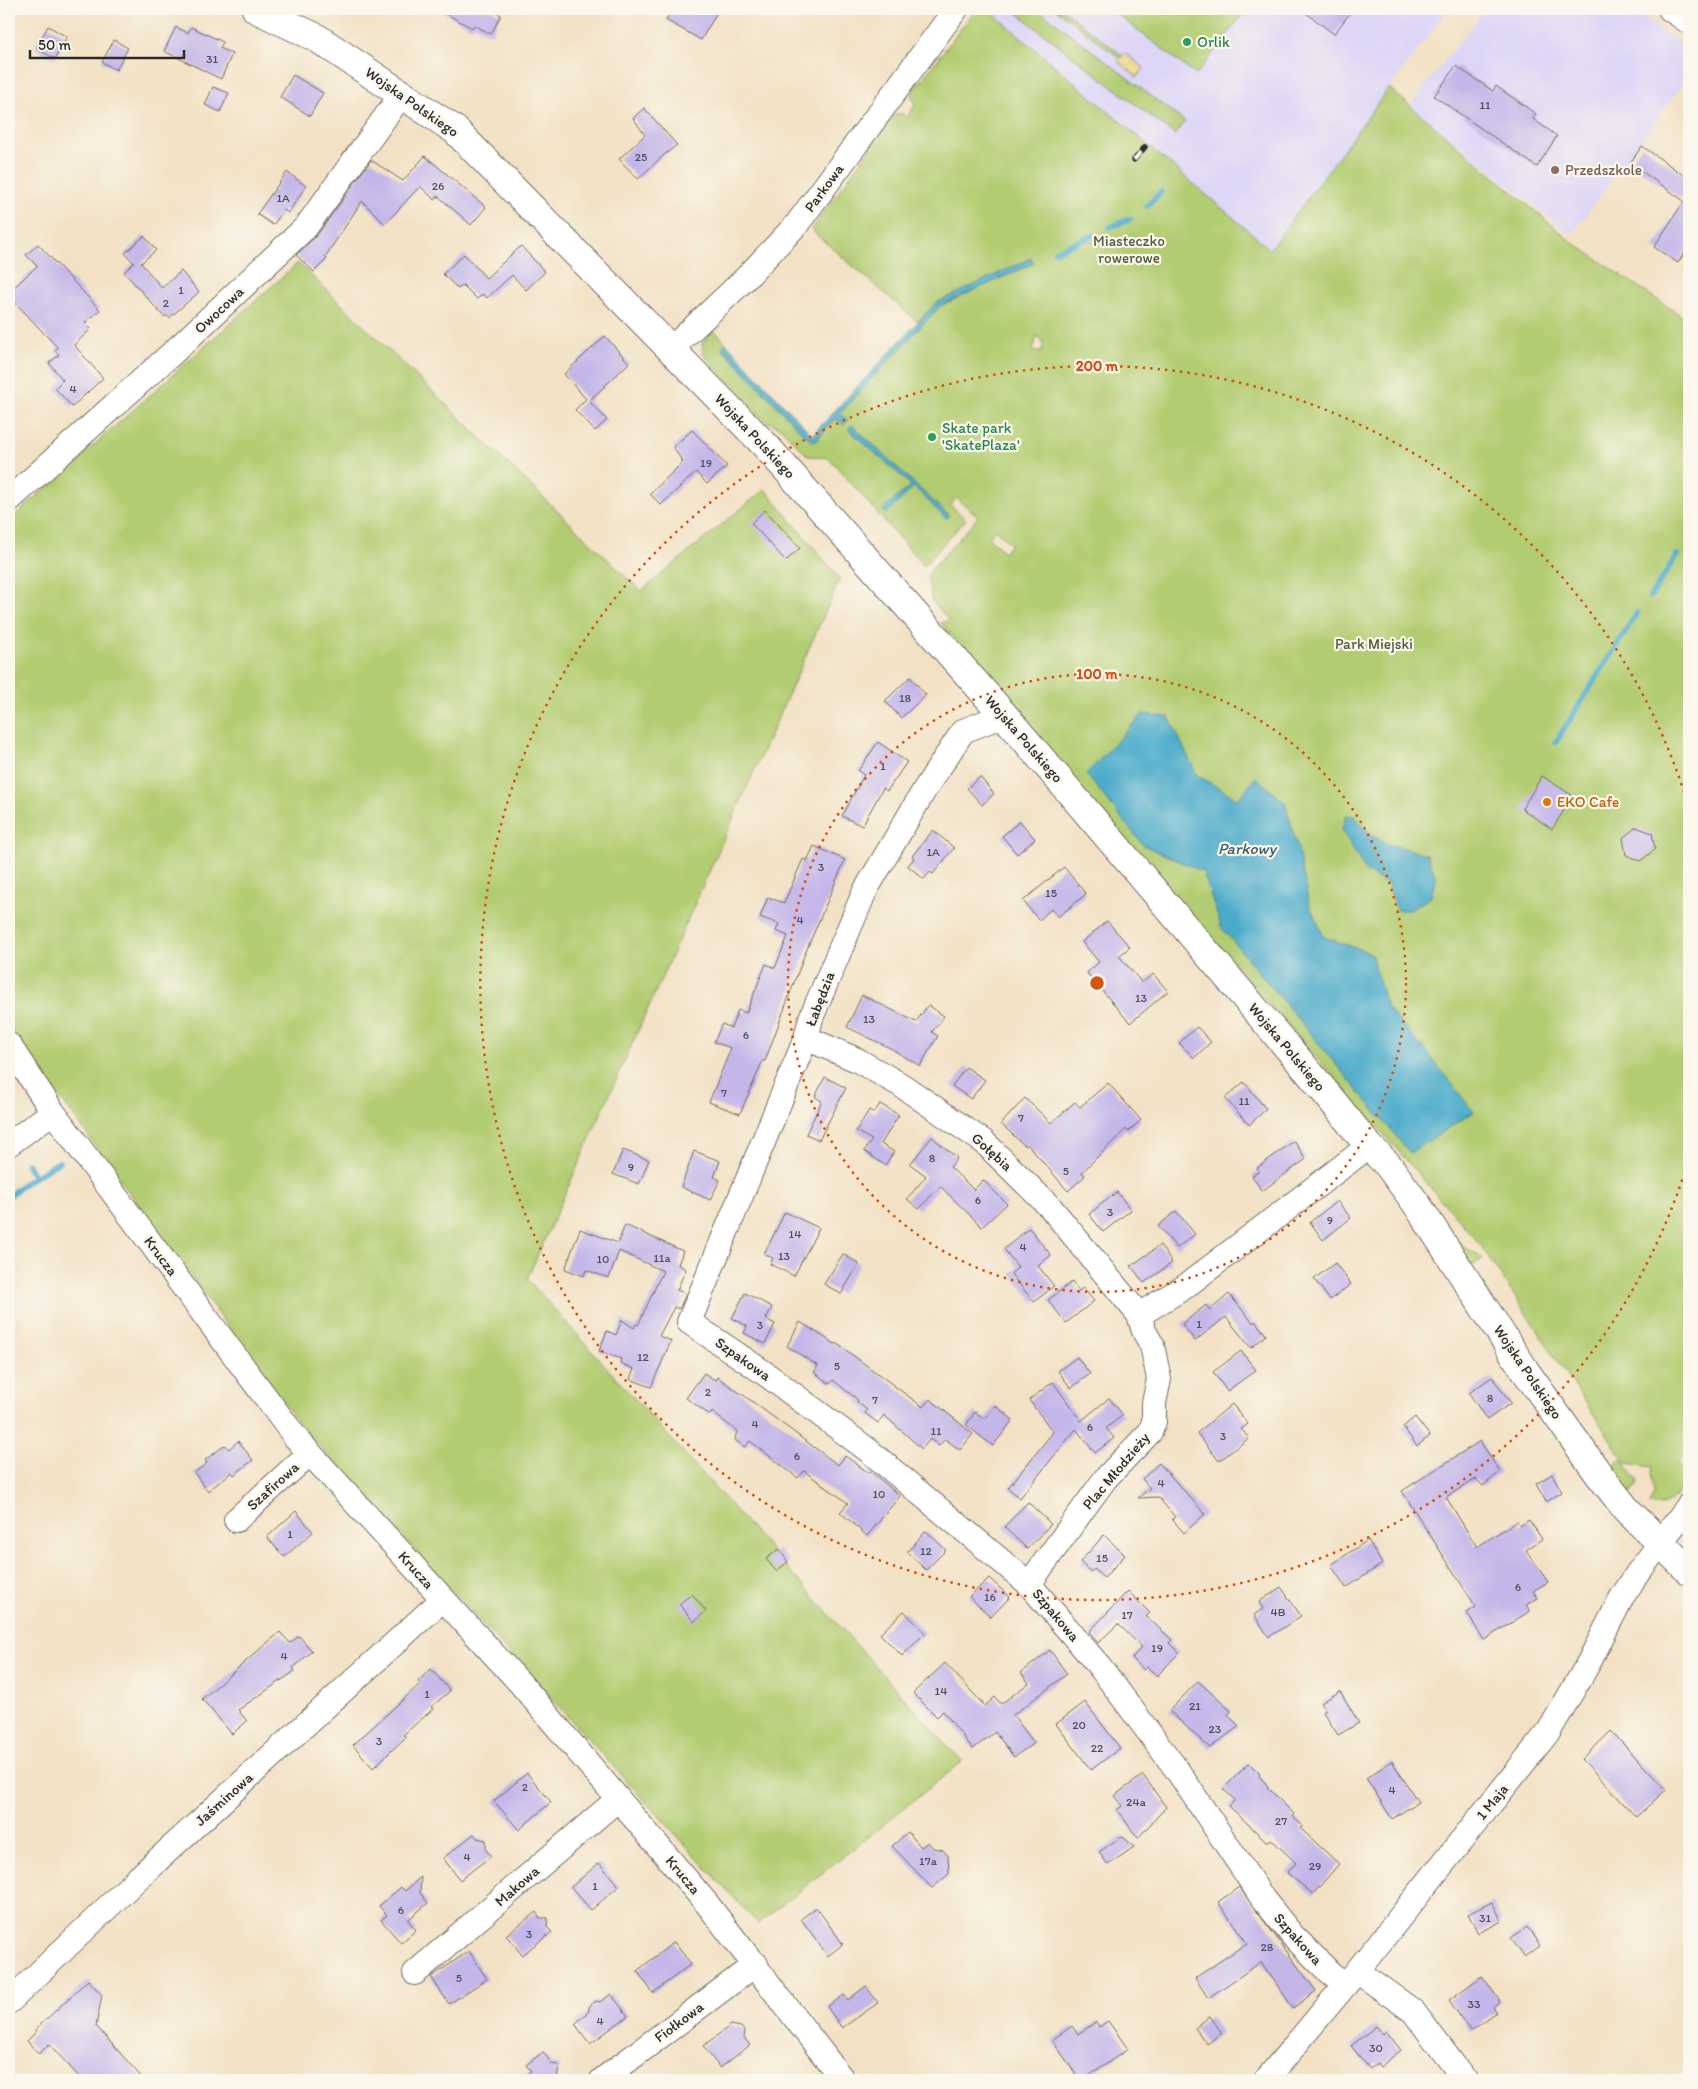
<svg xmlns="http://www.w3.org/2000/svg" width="1698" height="2089" viewBox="0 0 1698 2089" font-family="Itim,sans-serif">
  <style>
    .built { fill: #ddd5f6 }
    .green { fill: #b2cc71; stroke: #6e7c4e; fill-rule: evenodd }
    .sand { fill: #eeda9e; stroke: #8c8264 }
    .water { fill: #4babca; stroke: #3b6b7a }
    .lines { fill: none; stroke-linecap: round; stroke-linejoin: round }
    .stream { stroke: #4babca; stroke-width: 6 }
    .building { fill: #c4b6e9 }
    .minor-casing { stroke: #716b61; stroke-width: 26 }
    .tertiary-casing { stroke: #716b61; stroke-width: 30 }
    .minor { stroke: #fff; stroke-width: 24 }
    .tertiary { stroke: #fff; stroke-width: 28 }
    .rail-casing { stroke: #2b2b2b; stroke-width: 5.5 }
    .rail { stroke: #fbf7ec; stroke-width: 4; stroke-dasharray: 11; stroke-linecap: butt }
    .ring { fill: none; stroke: #d5540f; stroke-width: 2.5; stroke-dasharray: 2.5 5 }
    .leisure-dot { fill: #2e9e5b; stroke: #fbf7ec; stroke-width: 2 }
    .education-dot { fill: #8d6e63; stroke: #fbf7ec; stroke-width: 2 }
    .food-dot { fill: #e8710a; stroke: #fbf7ec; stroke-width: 2 }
    .labels { text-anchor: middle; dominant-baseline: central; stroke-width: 4.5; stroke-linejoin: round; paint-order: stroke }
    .number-label { font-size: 12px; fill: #514e5a }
    .leisure-label { font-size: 15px; fill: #27864d; stroke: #fbf7ec; text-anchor: start }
    .street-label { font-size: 15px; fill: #2b2b2b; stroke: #fbf7ec }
    .education-label { font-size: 15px; fill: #785e54; stroke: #fbf7ec; text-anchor: start }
    .park-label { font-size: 15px; fill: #545b40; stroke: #fbf7ec }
    .food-label { font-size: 15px; fill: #c56008; stroke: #fbf7ec; text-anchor: start }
    .water-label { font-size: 16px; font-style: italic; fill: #385e6b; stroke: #fbf7ec }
    .centre { fill: #d5540f; stroke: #fbf7ec; stroke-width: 2.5 }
    .ring-label { font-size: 15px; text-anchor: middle; font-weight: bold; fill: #d5540f; stroke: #fbf7ec; stroke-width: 4.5; stroke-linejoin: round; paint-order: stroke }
  </style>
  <rect width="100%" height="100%" fill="#fbf7ec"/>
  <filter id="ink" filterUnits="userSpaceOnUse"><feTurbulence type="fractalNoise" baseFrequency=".02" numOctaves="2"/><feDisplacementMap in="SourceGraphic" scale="10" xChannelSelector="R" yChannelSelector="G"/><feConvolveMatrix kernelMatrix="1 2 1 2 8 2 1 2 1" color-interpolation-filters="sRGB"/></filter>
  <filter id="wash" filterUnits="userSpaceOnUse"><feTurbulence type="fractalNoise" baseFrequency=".0096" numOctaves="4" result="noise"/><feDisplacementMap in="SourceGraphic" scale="20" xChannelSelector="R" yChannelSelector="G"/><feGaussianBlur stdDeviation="1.12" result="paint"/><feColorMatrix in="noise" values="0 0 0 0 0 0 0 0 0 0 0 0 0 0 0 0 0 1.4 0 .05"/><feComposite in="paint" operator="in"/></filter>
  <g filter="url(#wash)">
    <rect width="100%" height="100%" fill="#f2e1c4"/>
    <path class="built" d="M988,9H1448L1270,249Z
      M1485,9H1630L1689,49V75L1571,235L1410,106Z"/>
    <path class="green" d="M976,9H988L1270,249L1389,88L1572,242L1689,321V1449L1678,1464L1689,1474V1490L1683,1486C1674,1500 1666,1510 1649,1505L1654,1493L1651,1472L1652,1467L1626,1463L1479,1243L1079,787L941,623L949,620L932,601L927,575L978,517L957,498L950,505L966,519L924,566L829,458L808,456L781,428L762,419L704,355L702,344L713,329L726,343L722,348L812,441L836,418L844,424L848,420L839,414L940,306L1034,263L1031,258L925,313L918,322L811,230L895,114H903L908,117L915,105L911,94ZM1037,336L1043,342L1042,352L1033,351ZM996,530L1011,544L1004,552L989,537Z
      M1012,9H1038L1185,122L1175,135Z
      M1056,9H1062L1122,55L1120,58Z
      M1110,9H1247L1196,75Z
      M298,263L641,591L765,489L840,579L527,1279L962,1762L758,1924L300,1425L9,1028V521Z
      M1436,1212L1462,1245L1483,1259L1472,1266Z
      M1621,1459L1638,1481L1637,1487L1630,1495L1610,1469Z"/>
    <path class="sand" d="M1125,53L1144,68L1137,77L1118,61Z"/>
    <path class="water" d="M1031,258L1034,263L940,306L839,414L848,420L844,425L835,418L815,442L802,433L722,347L726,343L812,435L936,303Z
      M852,425L949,516L946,519L914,487L886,514L883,510L911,485L848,429Z
      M1142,714L1169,717L1197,775L1238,799L1256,777L1285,802L1298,849L1309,904L1324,937L1371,953L1387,1008L1427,1052L1474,1112L1410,1153L1221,927L1203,872L1143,845L1086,774Z
      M1346,815L1354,816L1365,829L1384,843L1427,854L1436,878L1431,897L1410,910H1397L1388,884L1366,872L1342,830Z"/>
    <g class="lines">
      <path class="stream" d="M1147,206L1161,192
        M1110,227L1130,219
        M1055,251L1094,235
        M1650,597L1677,555
        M1556,742L1637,613
        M27,1164L34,1177
        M9,1196L23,1184L59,1162"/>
    </g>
    <g id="blocks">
      <path class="building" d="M437,9H490L501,15L491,34L474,25L472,28Z
        M673,9H719L701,40L666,20Z
        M1301,9H1353L1334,34Z
        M48,26L67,37L55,59L36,48Z
        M176,27L188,33L191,27L223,42L220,48L232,54L221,79L164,51Z
        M114,40L128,48L116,70L102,62Z
        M1456,66L1493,91L1496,86L1536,114L1533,119L1557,136L1537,167L1434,96Z
        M293,75L323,93L310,116L280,97Z
        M213,87L229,93L220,112L205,105Z
        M644,108L677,145L664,155L638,179L619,159L645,135L633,118Z
        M1642,146L1689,179V246L1678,263L1654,247L1684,201L1630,163Z
        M425,156L486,207L471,225L438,196L435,200L420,186L385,224L362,201L325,257L327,259L314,272L296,255L317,235L371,160L403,181Z
        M287,172L306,186L288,213L284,210L273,225L257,214Z
        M144,236L156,250L141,263L162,288L181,271L199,292L169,318L166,315L164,317L124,272L134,263L125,253Z
        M38,244L100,310L85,323L91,329L74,345L103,378L72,407L55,388L63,380L49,363L59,355L55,350L58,348L9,296V292L37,266L26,255Z
        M521,246L545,272L526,290L512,275L487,298L483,294L477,299L463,285L458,289L443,274L464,254L486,278Z
        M605,336L629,363L589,401L607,420L595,431L575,410L586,399L564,374Z
        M692,430L727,466L707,484L696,472L661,505L650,494L683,462L673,447Z
        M765,510L800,548L786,561L751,523Z
        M910,677L926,695L901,718L885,701Z
        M878,742L907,762L887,791L883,788L862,826L842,816L864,775L858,771Z
        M1542,776L1573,796L1552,829L1522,809Z
        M980,777L994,794L982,805L967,788Z
        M1020,821L1035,839L1017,854L1002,836Z
        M1636,827L1652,833L1655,849L1641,861L1626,855L1623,838Z
        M933,830L954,848L933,874L930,872L924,879L908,866L914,858L912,856Z
        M814,846L845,860L804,956L765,1061L763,1060L740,1114L709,1102L731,1048L714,1042L722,1024L731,1028L738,1010L746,1013L766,964L775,968L788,936L776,931L779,924L760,917L768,897L784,903L803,859L807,861Z
        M1064,867L1086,894L1058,917L1051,909L1039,920L1023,901Z
        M1107,921L1130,947L1119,956L1142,983L1153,974L1168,991L1130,1023L1087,973L1099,962L1082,942Z
        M862,995L916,1022L928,1005L944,1016L932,1032L938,1036L920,1066L890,1048L847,1027Z
        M1197,1027L1211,1042L1194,1058L1179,1043Z
        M966,1067L985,1080L971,1099L952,1086Z
        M825,1077L846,1088L819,1140L806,1134L822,1101L815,1097Z
        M1244,1082L1266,1109L1249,1125L1225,1098Z
        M1108,1083L1141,1120L1128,1132L1126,1129L1082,1172L1085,1176L1068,1191L1027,1144L1025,1146L1001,1124L1025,1098L1051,1123L1075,1102L1080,1107Z
        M880,1104L899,1115L881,1144L894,1152L885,1165L864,1151L872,1140L856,1131L869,1110L874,1113Z
        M932,1137L957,1158L950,1167L974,1190L983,1180L1007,1204L982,1227L940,1186L919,1209L907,1199L926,1176L910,1164Z
        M1294,1141L1306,1159L1262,1191L1252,1176L1259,1171L1257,1168Z
        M623,1150L649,1160L639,1184L613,1174Z
        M694,1151L720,1161L714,1177L720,1180L710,1200L681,1187Z
        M1117,1192L1131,1210L1103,1232L1089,1214Z
        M1337,1201L1351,1218L1323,1240L1310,1222Z
        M1176,1211L1195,1234L1177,1248L1158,1226Z
        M785,1212L819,1228L794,1276L770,1264L773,1258L764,1254Z
        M625,1225L683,1251L678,1265L686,1269L677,1290L686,1294L679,1309L674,1307L659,1336L671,1341L651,1387L630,1379L634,1369L620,1363L621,1359L599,1351L607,1331L616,1335L622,1320L634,1328L636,1324L638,1325L663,1271L619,1251L609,1278L586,1270L584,1276L565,1269L580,1229L618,1243Z
        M1029,1228L1051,1255L1038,1266L1054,1286L1034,1302L1011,1274L1018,1267L1004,1249Z
        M1160,1245L1172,1263L1144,1283L1131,1266Z
        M843,1254L859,1264L841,1294L824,1284Z
        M1335,1263L1351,1284L1330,1300L1314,1279Z
        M1072,1282L1079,1291L1083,1288L1094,1301L1066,1323L1048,1300Z
        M745,1293L772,1307L766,1319L775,1324L765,1344L744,1333L747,1326L732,1318Z
        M1229,1294L1253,1323L1255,1321L1266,1335L1251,1348L1226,1317L1195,1341L1182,1324L1206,1305L1210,1310Z
        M800,1322L835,1344L836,1343L923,1407L930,1399L973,1434L960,1450L945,1439L939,1446L930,1439L922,1449L884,1415L878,1423L865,1413L867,1410L857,1402L858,1400L833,1380L830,1384L814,1372L818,1366L787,1346Z
        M1241,1351L1256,1370L1227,1391L1213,1372Z
        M1077,1357L1090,1374L1071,1388L1058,1371Z
        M704,1373L715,1380L717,1377L753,1402L838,1465L845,1456L869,1473L870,1471L900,1496L867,1536L840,1512L848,1503L804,1471L798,1478L750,1441L745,1447L735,1440L737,1431L712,1412L710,1415L686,1398Z
        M1492,1377L1511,1403L1487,1420L1469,1393Z
        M1053,1382L1081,1421L1109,1398L1123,1415L1106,1428L1114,1438L1095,1453L1076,1429L1020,1498L1008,1488L1053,1432L1029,1400Z
        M1232,1404L1248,1424L1241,1429L1249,1438L1219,1461L1197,1433Z
        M995,1405L1013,1420L993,1446L966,1425L975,1412L985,1419Z
        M1415,1417L1430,1436L1417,1446L1403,1427Z
        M238,1441L253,1460L234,1475L232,1472L208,1491L194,1473L207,1463L205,1460L225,1445L229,1449Z
        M1480,1441L1500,1472L1483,1486L1476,1479L1446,1497L1477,1547L1517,1521L1520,1526L1529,1520L1542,1539L1526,1550L1548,1582L1533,1591L1538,1598L1526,1605L1530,1611L1484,1640L1467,1613L1476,1607L1402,1491Z
        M1159,1463L1205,1514L1184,1533L1172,1519L1175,1517L1158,1497L1138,1498L1150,1488L1142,1479Z
        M1552,1474L1562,1492L1546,1502L1536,1484Z
        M1028,1502L1051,1524L1027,1549L1004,1527Z
        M296,1511L313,1532L284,1557L267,1537Z
        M926,1531L946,1550L926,1570L907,1552Z
        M1104,1535L1125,1555L1104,1578L1094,1569L1091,1572L1080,1562Z
        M1368,1540L1382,1564L1346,1588L1331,1565Z
        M779,1549L788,1562L776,1571L766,1559Z
        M989,1578L1010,1597L991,1617L969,1597Z
        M1281,1587L1301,1616L1269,1637L1254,1615L1263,1609L1259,1602Z
        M1128,1591L1150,1613L1146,1616L1172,1640L1169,1643L1179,1653L1157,1676L1147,1667L1144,1670L1132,1658L1142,1647L1118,1624L1098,1643L1089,1632Z
        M692,1594L706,1611L694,1622L679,1604Z
        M904,1611L925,1633L902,1656L880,1634Z
        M280,1632L290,1643L299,1636L312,1651L293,1668L295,1671L238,1710L247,1721L232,1734L202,1699Z
        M1050,1650L1067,1674L1013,1715L1034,1743L1014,1757L995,1732L973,1749L943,1711L937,1717L913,1693L945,1663L985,1706L995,1697L1001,1704L1029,1683L1021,1673Z
        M431,1669L450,1691L431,1707L433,1709L403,1735L406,1737L373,1768L353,1745L420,1684L418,1681Z
        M1198,1681L1231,1711L1228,1715L1239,1726L1210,1748L1169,1711Z
        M1340,1691L1359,1723L1338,1735L1323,1712L1326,1710L1321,1703Z
        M1085,1702L1120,1748L1091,1770L1056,1724Z
        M1611,1731L1666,1790L1636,1817L1582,1759Z
        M1392,1761L1418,1802L1392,1819L1366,1778Z
        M1249,1763L1260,1774L1259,1776L1268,1786L1267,1787L1294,1814L1292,1816L1303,1826L1300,1828L1339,1864L1313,1894L1287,1873L1296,1863L1271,1839L1267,1842L1229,1806L1235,1800L1223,1789Z
        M527,1773L551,1802L519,1830L494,1801Z
        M1143,1775L1166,1807L1138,1838L1117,1810L1122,1806L1114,1796Z
        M908,1832L921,1847L928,1842L933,1848L943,1850L948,1856L949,1874L932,1888L892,1846Z
        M474,1834L477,1838L486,1840V1850L491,1856L460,1880L443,1858Z
        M1122,1836L1134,1847L1108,1865L1099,1852Z
        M599,1863L619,1886L591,1910L571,1887Z
        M421,1877L420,1893L428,1903L408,1920L416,1930L401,1943L381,1920L387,1915L379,1906L401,1887L405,1891Z
        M1239,1887L1316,1991L1293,2008L1261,1962L1208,1998L1195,1978L1247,1943L1218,1902Z
        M1492,1902L1502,1921L1478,1933L1468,1914Z
        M816,1907L843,1944L828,1956L801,1919Z
        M536,1912L540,1918H548L547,1927L552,1932L522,1955L506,1935Z
        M1527,1927L1540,1946L1524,1957L1511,1938Z
        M674,1942L691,1964L653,1993L637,1971Z
        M469,1951L487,1979L449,2004L431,1977Z
        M1482,1976L1500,2001L1493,2007L1497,2012L1470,2031L1449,2000Z
        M88,1980L102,1995L96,2026L144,2080H82L49,2044L39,2054L27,2041L37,2031L35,2030Z
        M866,1986L878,2003L842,2028L827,2007L844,1995L848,2000Z
        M611,1994L628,2016L590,2044L575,2024L589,2011V2006L596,2001L600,2002Z
        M1210,2016L1222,2033L1207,2044L1195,2028Z
        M1108,2021L1128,2049L1083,2080H1080L1052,2040L1072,2026L1078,2034L1096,2022L1099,2027Z
        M731,2025L741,2027L745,2032L744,2038L750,2045L720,2068L703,2046Z
        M1376,2026L1383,2034L1386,2031L1401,2050L1380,2067L1377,2063L1370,2069L1351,2046Z
        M543,2052L552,2064L559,2065L557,2080H519L531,2071L526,2065Z"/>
    </g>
  </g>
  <g filter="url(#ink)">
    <use href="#blocks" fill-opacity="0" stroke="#716b61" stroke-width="1"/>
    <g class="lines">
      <defs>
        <path id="minor" d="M1670,9L1689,22
          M671,349L746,278L797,224L956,9
          M9,500L179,347L306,227L402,94
          M1004,715L963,731L925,789L865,891L811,1018L806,1038L689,1322L763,1372L868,1450L1029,1584L1100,1667L1177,1770L1263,1899L1293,1936L1331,1974L1345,1984
          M806,1038L857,1060L901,1085L984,1142L1051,1208L1139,1315L1144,1331L1152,1345L1159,1379L1154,1403V1422L1150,1432L1105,1479L1029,1584
          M9,1045L53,1112L296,1438L521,1684L708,1905L843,2080
          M9,1144L53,1112
          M1139,1315L1186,1286L1369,1146
          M236,1520L310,1453
          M1357,1971L1413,2011L1465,2080
          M415,1973L618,1799
          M9,2002L138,1878L443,1599
          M602,2080L756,1964
          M1266,2080L1357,1971L1549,1731L1588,1664L1622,1597L1637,1574L1689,1505"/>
        <path id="tertiary" d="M256,9L317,38L455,130L765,445L1004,715L1312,1076L1369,1146L1388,1165L1418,1206L1524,1369L1598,1473L1626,1509L1689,1571"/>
      </defs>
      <use href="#minor" class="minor-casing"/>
      <use href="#tertiary" class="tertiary-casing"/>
      <use href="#minor" class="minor"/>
      <use href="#tertiary" class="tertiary"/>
      <defs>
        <path id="rail" d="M1134,160L1145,147"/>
      </defs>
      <use href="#rail" class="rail-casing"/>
      <use href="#rail" class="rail"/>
    </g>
  </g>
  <g class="ring">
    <circle cx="1097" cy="983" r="309"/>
    <path d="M1689 1158A617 617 0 1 1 1689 808"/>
  </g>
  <g class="leisure-dot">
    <circle cx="1187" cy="42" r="5"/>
    <circle cx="932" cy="437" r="5"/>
  </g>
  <circle class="education-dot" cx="1555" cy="170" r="5"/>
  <circle class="food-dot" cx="1547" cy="802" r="5"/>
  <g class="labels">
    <g class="number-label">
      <text x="212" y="59">31</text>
      <text x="1485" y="105">11</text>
      <text x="641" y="157">25</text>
      <text x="438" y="186">26</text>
      <text x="283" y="198">1A</text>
      <text x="181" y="290">1</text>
      <text x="166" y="303">2</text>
      <text x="73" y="389">4</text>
      <text x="706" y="463">19</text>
      <text x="905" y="698">18</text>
      <text x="883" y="766">1</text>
      <text x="933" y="852">1A</text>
      <text x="821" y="867">3</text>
      <text x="1051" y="893">15</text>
      <text x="800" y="920">4</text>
      <text x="1141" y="998">13</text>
      <text x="869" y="1019">13</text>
      <text x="746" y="1035">6</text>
      <text x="724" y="1093">7</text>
      <text x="1244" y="1101">11</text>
      <text x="1021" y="1118">7</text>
      <text x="932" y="1158">8</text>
      <text x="631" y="1167">9</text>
      <text x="1066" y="1171">5</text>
      <text x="978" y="1200">6</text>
      <text x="1110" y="1212">3</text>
      <text x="1330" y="1220">9</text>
      <text x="795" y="1234">14</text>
      <text x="1023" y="1247">4</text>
      <text x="784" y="1256">13</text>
      <text x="662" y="1258">11a</text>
      <text x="603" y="1259">10</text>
      <text x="1199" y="1324">1</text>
      <text x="760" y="1325">3</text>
      <text x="643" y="1357">12</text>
      <text x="837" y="1366">5</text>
      <text x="708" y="1392">2</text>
      <text x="1490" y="1398">8</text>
      <text x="875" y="1400">7</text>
      <text x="755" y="1424">4</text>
      <text x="1090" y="1427">6</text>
      <text x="936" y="1431">11</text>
      <text x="1223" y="1436">3</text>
      <text x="797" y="1456">6</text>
      <text x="1161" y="1483">4</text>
      <text x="879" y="1494">10</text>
      <text x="290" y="1534">1</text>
      <text x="926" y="1551">12</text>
      <text x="1102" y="1558">15</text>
      <text x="1518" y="1587">6</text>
      <text x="990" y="1597">16</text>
      <text x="1278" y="1612">4B</text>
      <text x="1127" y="1615">17</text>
      <text x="1157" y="1648">19</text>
      <text x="284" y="1656">4</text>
      <text x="941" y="1691">14</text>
      <text x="427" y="1694">1</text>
      <text x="1195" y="1706">21</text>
      <text x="1079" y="1725">20</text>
      <text x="1215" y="1729">23</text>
      <text x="379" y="1741">3</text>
      <text x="1097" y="1748">22</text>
      <text x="525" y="1787">2</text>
      <text x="1392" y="1790">4</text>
      <text x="1136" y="1802">24a</text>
      <text x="1281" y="1821">27</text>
      <text x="467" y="1857">4</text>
      <text x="928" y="1861">17a</text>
      <text x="1315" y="1866">29</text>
      <text x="595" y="1886">1</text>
      <text x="401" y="1910">6</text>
      <text x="1485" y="1918">31</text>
      <text x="529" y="1934">3</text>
      <text x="1267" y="1947">28</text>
      <text x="459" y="1978">5</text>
      <text x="1474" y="2004">33</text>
      <text x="600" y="2021">4</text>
      <text x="1376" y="2048">30</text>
    </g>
    <g class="leisure-label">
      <text x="1197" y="42">Orlik</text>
      <text x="942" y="428">Skate park<tspan x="942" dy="17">'SkatePlaza'</tspan></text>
    </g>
    <g class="street-label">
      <text transform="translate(412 102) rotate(35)">Wojska Polskiego</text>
      <text transform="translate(824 188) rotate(-54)">Parkowa</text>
      <text transform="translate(219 310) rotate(-43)">Owocowa</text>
      <text transform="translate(755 436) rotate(47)">Wojska Polskiego</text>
      <text transform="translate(1024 739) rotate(49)">Wojska Polskiego</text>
      <text transform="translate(820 999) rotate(-69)">Łabędzia</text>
      <text transform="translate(1287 1047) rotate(50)">Wojska Polskiego</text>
      <text transform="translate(992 1152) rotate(42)">Gołębia</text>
      <text transform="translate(161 1256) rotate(53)">Krucza</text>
      <text transform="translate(743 1359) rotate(35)">Szpakowa</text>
      <text transform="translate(1528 1372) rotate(56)">Wojska Polskiego</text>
      <text transform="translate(1116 1471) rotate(-50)">Plac Młodzieży</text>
      <text transform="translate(273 1486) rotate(-42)">Szafirowa</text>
      <text transform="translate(416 1570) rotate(48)">Krucza</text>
      <text transform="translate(1056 1615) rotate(50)">Szpakowa</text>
      <text transform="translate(224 1799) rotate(-42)">Jaśminowa</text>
      <text transform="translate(1492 1802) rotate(-51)">1 Maja</text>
      <text transform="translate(683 1875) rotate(50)">Krucza</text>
      <text transform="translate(517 1886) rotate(-41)">Makowa</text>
      <text transform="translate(1298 1939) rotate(48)">Szpakowa</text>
      <text transform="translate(679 2022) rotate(-37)">Fiołkowa</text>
    </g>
    <g class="education-label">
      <text x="1565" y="170">Przedszkole</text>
    </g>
    <g class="park-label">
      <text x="1129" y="241">Miasteczko<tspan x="1129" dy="17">rowerowe</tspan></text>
      <text x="1374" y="644">Park Miejski</text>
    </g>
    <g class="food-label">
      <text x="1557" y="802">EKO Cafe</text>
    </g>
    <g class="water-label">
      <text x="1247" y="848">Parkowy</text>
    </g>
  </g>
  <circle cx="1097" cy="983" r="8" class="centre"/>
  <g class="ring-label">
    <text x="1097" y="371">200 m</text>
    <text x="1097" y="679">100 m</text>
  </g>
  <rect width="1698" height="2089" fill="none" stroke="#fbf7ec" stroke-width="30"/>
  <path d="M30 50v8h154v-8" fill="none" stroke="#2b2b2b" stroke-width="2.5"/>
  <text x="38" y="50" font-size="15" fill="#2b2b2b" stroke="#fbf7ec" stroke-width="4" paint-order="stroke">50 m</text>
</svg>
